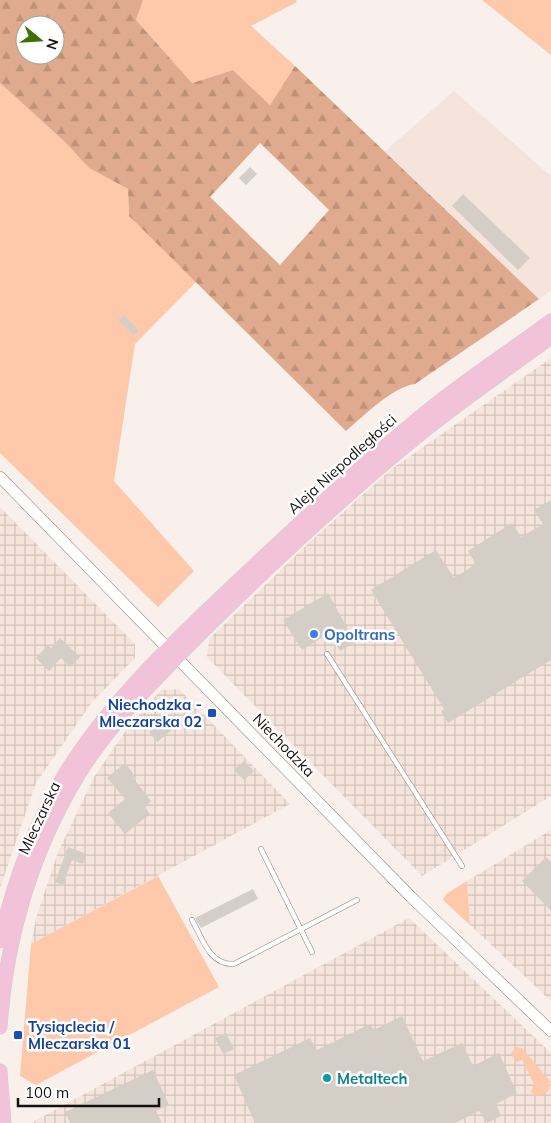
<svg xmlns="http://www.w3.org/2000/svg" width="551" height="1123" viewBox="0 0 551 1123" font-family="Mulish,sans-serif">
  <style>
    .built { fill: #f5e4db }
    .industrial { fill: url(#industrial-grid) }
    .grass { fill: #fec8ab }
    .forest { fill: url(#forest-firs); fill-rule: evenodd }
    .building { fill: #d4cec7 }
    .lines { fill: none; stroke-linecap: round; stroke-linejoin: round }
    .service-casing { stroke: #8a827e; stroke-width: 5.5 }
    .tertiary-casing { stroke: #8a827e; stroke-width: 12 }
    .primary-casing { stroke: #d0cfcf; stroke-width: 15 }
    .service { stroke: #fff; stroke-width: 4.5 }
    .tertiary { stroke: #fff; stroke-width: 11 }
    .primary { stroke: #f2c2d9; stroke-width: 14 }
    .shop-dot { fill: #3f7fe0; stroke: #fff; stroke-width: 2 }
    .transit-dot { fill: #1a4fb4; stroke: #fff; stroke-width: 2 }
    .culture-dot { fill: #0f9aa8; stroke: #fff; stroke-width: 2 }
    .labels { text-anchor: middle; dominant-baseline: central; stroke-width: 5; stroke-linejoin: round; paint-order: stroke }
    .street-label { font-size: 15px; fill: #141110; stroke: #fff }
    .shop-label { font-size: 15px; font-weight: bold; fill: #366cbe; stroke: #fff; text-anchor: start }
    .transit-label { font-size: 15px; font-weight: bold; fill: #164399; stroke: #fff; text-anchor: end }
    .culture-label { font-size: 15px; font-weight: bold; fill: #0d838f; stroke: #fff; text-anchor: start }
  </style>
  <defs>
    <pattern id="industrial-grid" width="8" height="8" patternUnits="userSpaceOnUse" patternTransform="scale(1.25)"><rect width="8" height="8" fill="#f5e4db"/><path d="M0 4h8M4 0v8" fill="none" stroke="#d1c3bb"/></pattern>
    <pattern id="forest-firs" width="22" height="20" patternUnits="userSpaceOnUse" patternTransform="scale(1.25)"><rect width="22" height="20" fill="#dfaa8d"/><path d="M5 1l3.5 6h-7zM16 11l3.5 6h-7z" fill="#be9179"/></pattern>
  </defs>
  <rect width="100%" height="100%" fill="#f9f0eb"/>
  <path class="built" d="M454,91L551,176V290L539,299L385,151Z"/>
  <path class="industrial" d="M551,358V796L422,876L207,657L209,639L313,539L393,468Z
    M0,507L135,644V658L92,702L36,783L0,888Z
    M179,689L290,804L31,944L36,918L58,852L94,777L129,726L161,690Z
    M551,830V1001L470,925L467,881Z
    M409,918L551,1053V1123H31Z"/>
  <path class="grass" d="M143,0H296L297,2L251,26L295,66L270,105L233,70L192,83L136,20Z
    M482,0H551V55Z
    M0,83L65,142L89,168L128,189L129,216L196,282L135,344L114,481L194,571L158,607L0,453Z
    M158,876L219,987L36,1085L20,1076L31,944Z
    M467,881L470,925L443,900L446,894Z
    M516,1047L522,1048L550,1081L549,1090L544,1095L536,1096L531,1092L534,1084L522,1060L516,1062L511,1053Z"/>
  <path class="forest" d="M0,0H143L136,20L192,83L233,70L270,105L295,66L539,299L415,384C392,387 364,416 346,431L129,216L128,189L89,168L65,142L0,83ZM25,25H55V55H25ZM260,143L329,210L280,265L210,197Z"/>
  <path class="building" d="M250,167L257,174L246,185L239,178Z
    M463,194L530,258L518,270L452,206Z
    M123,315L139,330L134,336L118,320Z
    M551,500V660L448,723L441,711L444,709L371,590L436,550L454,578L476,564L468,551L512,523L521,537L543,524L534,510Z
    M328,593L355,642L340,651L329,633L302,650L283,620Z
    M60,638L80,657L70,667L61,658L49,671L36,658L48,645L51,648Z
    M165,720L173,729L157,742L149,732Z
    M244,761L254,771L244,780L234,770Z
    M125,763L135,776L133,778L151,801L145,807L150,814L125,834L108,813L125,799L107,778Z
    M68,847L87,854L83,864L72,860L63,885L55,882Z
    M546,857L551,862V911L522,881Z
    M253,889L258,899L201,928L195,918Z
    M402,1016L423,1061L462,1043L473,1066L499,1053L517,1093L496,1104L501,1116L487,1123L479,1111L455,1123H255L234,1075L310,1038L317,1050L370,1024L374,1030Z
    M226,1033L234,1049L223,1054L215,1038Z
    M153,1070L169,1105L156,1111L162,1123H70L65,1112Z"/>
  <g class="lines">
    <defs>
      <path id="service" d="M327,654L462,866
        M261,849L312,952
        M192,920C203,939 209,965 234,964L357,900"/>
      <path id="tertiary" d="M0,477L411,897L551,1031"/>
      <path id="primary" d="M0,941C14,881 35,823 67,771C112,699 176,640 237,582C298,525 359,467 424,414C464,381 509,352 551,321
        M0,1027C6,938 32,851 78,775C113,719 159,676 204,630C275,560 348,492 425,430C466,397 509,368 551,337
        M0,1071L4,1123"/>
    </defs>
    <use href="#service" class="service-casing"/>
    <use href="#tertiary" class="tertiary-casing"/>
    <use href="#primary" class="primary-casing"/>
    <use href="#service" class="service"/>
    <use href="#tertiary" class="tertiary"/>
    <use href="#primary" class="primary"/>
  </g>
  <circle class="shop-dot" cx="314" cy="634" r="5"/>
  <g class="transit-dot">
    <rect x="207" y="708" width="10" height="10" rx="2.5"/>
    <rect x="13" y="1030" width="10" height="10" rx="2.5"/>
  </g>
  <circle class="culture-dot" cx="327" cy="1078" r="5"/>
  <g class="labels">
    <g class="street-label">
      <text transform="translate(342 464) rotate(-42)">Aleja Niepodległości</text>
      <text transform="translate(284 745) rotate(46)">Niechodzka</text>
      <text transform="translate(39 818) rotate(-65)">Mleczarska</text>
    </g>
    <g class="shop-label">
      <text x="324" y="634">Opoltrans</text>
    </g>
    <g class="transit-label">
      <text x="202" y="704">Niechodzka -<tspan x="202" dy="17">Mleczarska 02</tspan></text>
      <text x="28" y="1026" text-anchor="start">Tysiąclecia /<tspan x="28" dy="17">Mleczarska 01</tspan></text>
    </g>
    <g class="culture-label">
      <text x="337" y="1078">Metaltech</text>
    </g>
  </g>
  <g transform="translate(40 40) rotate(108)"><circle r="24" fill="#ffffff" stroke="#a1a09f"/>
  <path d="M0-4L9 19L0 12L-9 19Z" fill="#3a7301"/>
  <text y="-8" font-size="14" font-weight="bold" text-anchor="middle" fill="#141110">N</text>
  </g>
  <path d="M18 1098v8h141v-8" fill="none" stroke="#141110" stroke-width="2.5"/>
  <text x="25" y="1098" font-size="15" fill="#141110" stroke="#ffffff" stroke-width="4" paint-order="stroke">100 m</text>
</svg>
